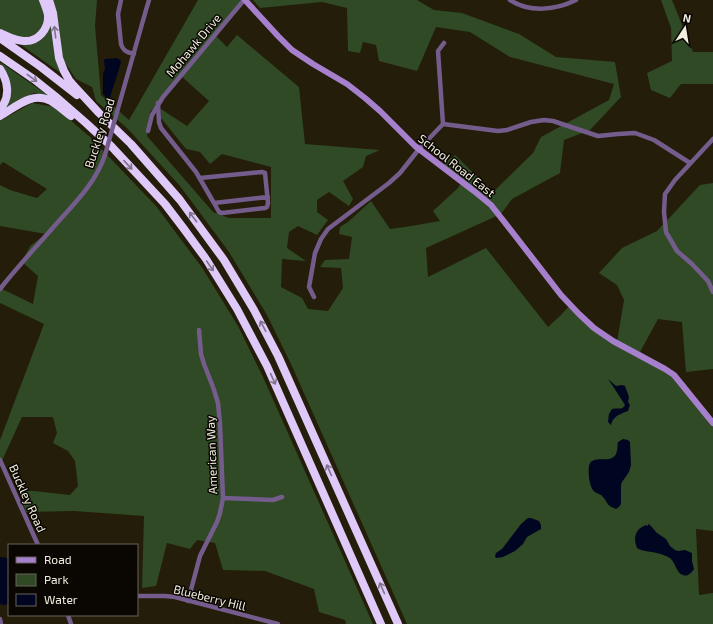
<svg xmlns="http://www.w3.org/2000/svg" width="713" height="624" viewBox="0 0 713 624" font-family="'Exo 2',sans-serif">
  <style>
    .green { fill: #2f4a24; fill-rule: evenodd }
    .water { fill: #000622 }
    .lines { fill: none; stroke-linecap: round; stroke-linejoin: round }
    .street { stroke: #745d8c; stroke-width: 4.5 }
    .secondary { stroke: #a680cd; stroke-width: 6 }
    .highway { stroke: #dfc9f9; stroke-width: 8 }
    .street-bridge { stroke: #745d8c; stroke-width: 4.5 }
    .oneway { stroke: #7f728a }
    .labels { text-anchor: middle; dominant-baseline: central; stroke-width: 3; stroke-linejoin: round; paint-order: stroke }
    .street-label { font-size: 12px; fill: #f2eee1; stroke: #0a0702 }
  </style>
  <rect width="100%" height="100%" fill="#241d0a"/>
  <path class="green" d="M0,0H39C41,5 45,13 45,18C45,24 42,28 38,32C25,42 12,36 0,29Z
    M51,0H97L95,26L101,95L129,120L198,0H242L214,34L227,47L237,35L299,87L305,144L380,150L366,156L363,167L343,181L353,199L349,206L329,192L317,200V212L328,220L317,235L298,226L289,232L287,248L306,261L282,259L281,287L302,298L308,309L328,311L343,288L341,268L320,267L325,260L349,259L352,237L339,234L340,227L348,222L371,201L390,229L405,227L440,221L433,211L458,188L462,181L441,166L455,155L493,192L533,153L541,137L609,100L614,84L510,57L470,32L436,27L417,71L379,61L376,45L363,42L360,53L348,51L347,8L322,2L260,8L253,0H417L434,10L462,13L519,34L556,57L615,62L621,97L590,130L564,140L560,173L512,199L501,214L426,248L428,277L486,248L548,327L561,315L570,305L577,313L617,342L624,300L617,285L599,273L622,248L657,231L700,185L713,183V369L686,372L682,322L658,319L640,352L684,382L713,425V531L696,529L699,595L713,593V624H407L291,364L267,315L229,252L180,186L128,129L96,101L92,87L76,79L61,57L59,27ZM181,76L209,101L187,126L161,109V118L186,149L200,152L210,164L222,154L271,167V218H229L213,212L147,136L150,112Z
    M661,0H672L693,52H713V84H681L670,98L651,90L647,73L672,61L671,28Z
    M51,19L62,74L17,42H34L46,34Z
    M0,62L49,96L34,93L15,103L1,112L10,97L9,77L0,63Z
    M32,103L55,107L90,137L156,206L203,269L238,326L263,377L373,624H346L345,620L319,612L314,589L265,571L223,570L215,543L197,540L190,549L167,543L156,586L142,588L144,516L74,511L26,512L19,491H34L70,495L78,486L75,461L68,451L53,443L57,433L53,417H22L0,465V440L44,324L0,303V288L33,304L38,276L22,262L30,246L46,234L0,226V185L10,190L37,198L47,189L3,162L0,165V121Z"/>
  <path class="water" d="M117,58L121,61L120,66L109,100L103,94V74L105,69L104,60L105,59Z
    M608,379L616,386L622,385L625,386L629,397L628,402L630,405L628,411C620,414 613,416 611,425L608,422L609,414L612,409C617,407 622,411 625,405C619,396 614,387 608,379Z
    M623,439L628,440L630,442L631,465L629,472L622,482L621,485V504L619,507L616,509C607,506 608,503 603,497C601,494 598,494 595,492C589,489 587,468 590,463C596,455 611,464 616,454C618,450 617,446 618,442Z
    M528,518H531L539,521L541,525V529L527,537L523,544L515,551L503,557L496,558L495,556L496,553L502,549L521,524Z
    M648,524L650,525L657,533L666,539L670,546L675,550L678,551L685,550L692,553V561L694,569C691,573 688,577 683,575C676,573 676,563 670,558C665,555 658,553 652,552C646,551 642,551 637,548C633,538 635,529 646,525L648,526Z
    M0,557L9,558V604L4,605L0,604Z"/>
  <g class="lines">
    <path class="street" d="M121,0L118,14L121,44C123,51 127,52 134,54
      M510,0C530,13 556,10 576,0
      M158,103L159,122L161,128L196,172L214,203L268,197
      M117,112L146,10L149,0
      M443,124L498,131L507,130L531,122L544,120L553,121L598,136L618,134L635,133L654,140L690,163
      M443,124L438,51L444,43
      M148,131L152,115L163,97L244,0
      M713,139L675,180L665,194L664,212L666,232L677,251L692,264L708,281L713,292
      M200,178L262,172L265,173L268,203L267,207L265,208L222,213L219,212L214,203
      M0,289C18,266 38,245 57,223C76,202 96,182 105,155
      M314,297L309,287L315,253L321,239L328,229L389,183L400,173L419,149L443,124
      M0,460L38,545
      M223,498L273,500L282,497
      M137,596H165L175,597L278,624
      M188,601L200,556L217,522L220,513L223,498L220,424L218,403L213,387L204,364L201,354L199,330
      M68,615L71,624
      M0,619L1,624"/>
    <path class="secondary" d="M245,0L278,36L292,50L313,64L347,84L365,98L380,111L415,146L474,191L491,205L513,233L561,295L579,314L594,328L613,341L665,369L674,375L713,423"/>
    <path class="highway" d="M49,0L53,13L59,58L64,71L69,80L74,86L99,113L131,144L180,200L224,260L254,310L278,356L398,624
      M0,33C7,36 15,41 24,41C38,42 49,29 48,15C47,10 45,5 43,0
      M0,38L41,67L77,95
      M0,56L35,80L55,96L86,123L111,146L165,204L184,229L206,259L237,309L267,366L381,624
      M0,69C8,81 11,97 0,109
      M0,116C16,107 32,91 51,101C58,105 64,111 71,116"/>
    <path class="street-bridge" d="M105,155L117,112"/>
  </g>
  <defs><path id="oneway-shaft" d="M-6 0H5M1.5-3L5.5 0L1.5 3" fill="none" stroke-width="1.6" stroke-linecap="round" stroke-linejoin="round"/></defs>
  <g class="oneway">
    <use href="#oneway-shaft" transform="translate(55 32) rotate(-97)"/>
    <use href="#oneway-shaft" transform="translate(32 78) rotate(36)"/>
    <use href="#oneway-shaft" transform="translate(128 165) rotate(47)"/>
    <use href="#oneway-shaft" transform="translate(193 217) rotate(-127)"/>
    <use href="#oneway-shaft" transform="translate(210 266) rotate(56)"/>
    <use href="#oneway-shaft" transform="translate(263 326) rotate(-118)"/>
    <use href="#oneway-shaft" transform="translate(273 379) rotate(66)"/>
    <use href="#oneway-shaft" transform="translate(329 470) rotate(-114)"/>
    <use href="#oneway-shaft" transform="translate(382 588) rotate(-114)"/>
  </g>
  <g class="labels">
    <g class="street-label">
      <text transform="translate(193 45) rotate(-50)">Mohawk Drive</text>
      <text transform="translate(99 133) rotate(-72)">Buckley Road</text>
      <text transform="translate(457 165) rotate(38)">School Road East</text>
      <text transform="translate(211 455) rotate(-92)">American Way</text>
      <text transform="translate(28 498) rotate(66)">Buckley Road</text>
      <text transform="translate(210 597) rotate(14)">Blueberry Hill</text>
    </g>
  </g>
  <rect x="8" y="544" width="130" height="72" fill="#0a0702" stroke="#67635b"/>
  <rect x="16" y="557" width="20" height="6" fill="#a680cd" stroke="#67635b"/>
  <text x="44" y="564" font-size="12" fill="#f2eee1">Road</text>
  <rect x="16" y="574" width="20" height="12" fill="#2f4a24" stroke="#67635b"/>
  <text x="44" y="584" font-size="12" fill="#f2eee1">Park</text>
  <rect x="16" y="594" width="20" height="12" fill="#000622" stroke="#67635b"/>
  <text x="44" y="604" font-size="12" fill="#f2eee1">Water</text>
  <g transform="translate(685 28) rotate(12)" stroke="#0a0702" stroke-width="3" paint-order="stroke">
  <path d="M0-3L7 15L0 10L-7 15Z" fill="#f2eee1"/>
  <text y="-6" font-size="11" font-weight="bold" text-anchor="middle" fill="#f2eee1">N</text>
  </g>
</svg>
